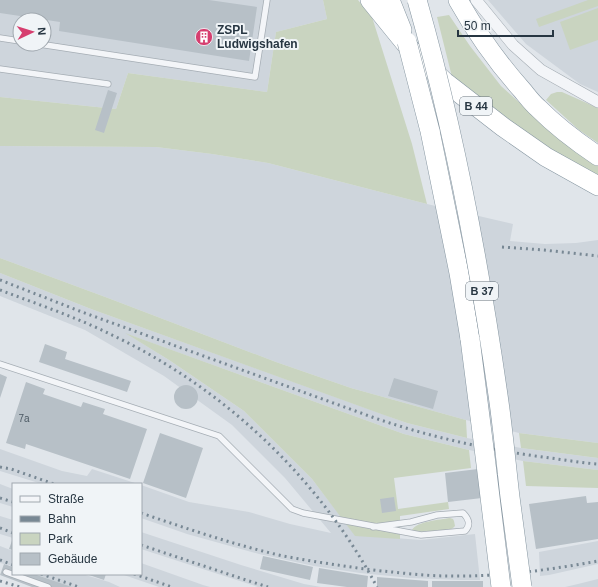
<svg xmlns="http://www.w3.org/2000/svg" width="598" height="587" viewBox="0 0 598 587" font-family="Helvetica,sans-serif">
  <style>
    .built { fill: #ced5dc; fill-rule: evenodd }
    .green { fill: #c9d4c0 }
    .building { fill: #b7c0c7 }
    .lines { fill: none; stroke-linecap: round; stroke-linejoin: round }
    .service-casing { stroke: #a5adb4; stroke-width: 7 }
    .minor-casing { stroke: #a5adb4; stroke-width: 12 }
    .trunk-casing { stroke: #8696a1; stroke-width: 20 }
    .service { stroke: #f3f5f8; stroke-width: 5.5 }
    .minor { stroke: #f3f5f8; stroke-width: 11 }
    .trunk { stroke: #fff; stroke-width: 19 }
    .rail { stroke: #788894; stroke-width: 3; stroke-dasharray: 2 4; stroke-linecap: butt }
    .trunk-bridge-casing { stroke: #8696a1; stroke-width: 20; stroke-linecap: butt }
    .trunk-bridge { stroke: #fff; stroke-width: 19 }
    .labels { text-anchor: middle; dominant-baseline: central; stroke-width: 4; stroke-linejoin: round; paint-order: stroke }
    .number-label { font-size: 10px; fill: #4b5863 }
    .shield { fill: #f0f4f7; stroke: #636f78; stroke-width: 1 }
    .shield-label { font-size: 11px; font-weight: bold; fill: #273642 }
    .poi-label { font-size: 12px; font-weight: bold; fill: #273642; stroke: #f0f4f7; text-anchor: start }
  </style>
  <rect width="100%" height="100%" fill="#e0e5ea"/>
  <path class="built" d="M0,0H323L327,19L276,32L267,92L128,73L116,109L0,97ZM20,20H44V44H20Z
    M488,0H598V92L580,84L526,44Z
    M0,146L156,147L212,154L268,163L427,204L513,224L510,241L545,244L576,243L598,240V443L519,433L466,420L351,388L276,362L108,298L0,258Z
    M0,273L91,309L407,423L467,438L521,448L598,458V470L523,461L469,450L404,434L127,334L169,360L244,411L312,479L355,535L421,540L475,534L480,580H461L410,578L360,573L314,566L259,554L187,534L141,518V485L189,502L249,512L290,524L331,533L285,478L232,425L164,376L85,330L0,296Z
    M0,449L62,471L87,476L92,469L138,484H42L0,471Z
    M0,484L13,489V507L0,503Z
    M0,516L13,520V538L0,534Z
    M141,532L241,565L304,584L321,587H258L141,549Z
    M598,541V564L549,575L540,576L539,552Z
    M0,546L13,551V566L0,563Z
    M141,563L203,585L210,587H159L121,574H141Z
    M35,574H82L109,582L120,587H70Z
    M598,579V587H565L578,584Z"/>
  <path class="green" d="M323,0H358L372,17L412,144L427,204L268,163L212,154L156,147L0,146V97L116,109L128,73L267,92L276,32L327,19Z
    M588,0H598V6L539,27L536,19Z
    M598,8V40L570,50L560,22Z
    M449,15L470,46L501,86L531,113L598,165V176L553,150L519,127L452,77L437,17Z
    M557,92H562L598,108V143L579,130L546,100L551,94Z
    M0,258L108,298L276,362L351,388L466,420L467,438L407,423L384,415L91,309L0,273Z
    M125,333L404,434L469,450L471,468L394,478L398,509L448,502L449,509L400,516V539L355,536L312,479L244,411L169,360Z
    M519,433L598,443V458L521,448Z
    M523,461L598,470V488L526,486Z
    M450,518L453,519L454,521L455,526L453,528L449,530L417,532L412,531V530C417,521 440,520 450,518Z"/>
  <path class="building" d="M0,0H209L257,7L249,61L59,31L60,22L0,13Z
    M108,90L117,93L104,133L95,130Z
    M45,344L67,352L65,359L131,381L127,392L39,362Z
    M0,374L7,377L0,398Z
    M394,378L438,391L433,409L388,396Z
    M26,382L45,389L43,394L81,407L83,402L105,409L103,414L147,429L130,479L26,444L25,449L6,443Z
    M174 397a12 12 0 1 1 24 0a12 12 0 1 1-24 0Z
    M160,433L203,448L186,498L143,483Z
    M478,469L482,498L448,502L445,473Z
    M586,496L587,503L598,502V539L536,549L529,504Z
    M394,497L396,511L382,513L380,499Z
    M13,538V550L9,549Z
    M263,556L313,567L310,580L260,569Z
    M4,564L13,567V574H34L72,587H32L0,575Z
    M319,568L368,576L367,587H347L317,583Z
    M86,574H106L104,580Z
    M377,577L428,581V587H377Z
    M432,581H483V587H432Z"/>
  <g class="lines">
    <defs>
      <path id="service" d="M0,38L20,41
        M39,44L255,77L267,0
        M0,69L108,84
        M0,364L219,436L292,509L303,513L421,535L465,531C471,525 469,519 463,513L437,515L411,522L373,527
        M6,572L48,587"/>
      <path id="minor" d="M476,0L513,45L541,70L598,102"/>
      <path id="trunk" d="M370,0L409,48L445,82L503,127L546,157L598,186
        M390,0L402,30
        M458,0C476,32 497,62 522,90C527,96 532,103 538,108C556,126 577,142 598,156
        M430,131L459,273L470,339"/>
    </defs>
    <use href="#service" class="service-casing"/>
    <use href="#minor" class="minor-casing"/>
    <use href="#trunk" class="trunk-casing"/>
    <use href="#service" class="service"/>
    <use href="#minor" class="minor"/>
    <use href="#trunk" class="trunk"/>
    <path class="rail" d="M502,247L544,250L598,256
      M0,280L82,312L372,417C429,437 489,450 550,458C566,460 582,463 598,464
      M0,290C37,304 76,317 112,335C224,388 319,478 377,587
      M0,467L11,469L54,484
      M0,498L13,502
      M141,513C188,529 235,545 283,556C316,562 348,567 382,571C403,573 426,576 448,576C498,577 549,570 598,561
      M0,528L13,533
      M141,545L243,579L268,587
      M0,560L13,565
      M41,574L79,587
      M134,574L172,587
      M0,581L20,587"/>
    <defs>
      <path id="trunk-bridge" d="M417,0C454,129 479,262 498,395C503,429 506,463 510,497C514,527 518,557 522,587
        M407,42L430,131
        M470,339L485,456L501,587"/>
    </defs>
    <use href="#trunk-bridge" class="trunk-bridge-casing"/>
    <use href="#trunk-bridge" class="trunk-bridge"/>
  </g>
  <defs>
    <symbol id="building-disc" viewBox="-11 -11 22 22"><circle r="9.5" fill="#d63e6f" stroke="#f0f4f7"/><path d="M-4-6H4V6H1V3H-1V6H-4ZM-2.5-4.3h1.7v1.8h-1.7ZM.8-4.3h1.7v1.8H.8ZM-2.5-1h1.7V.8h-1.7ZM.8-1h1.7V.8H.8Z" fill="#fff"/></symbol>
  </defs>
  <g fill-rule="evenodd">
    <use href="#building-disc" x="194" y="27" width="20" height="20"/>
  </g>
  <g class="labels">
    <g class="number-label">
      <text x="24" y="418">7a</text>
    </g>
    <g class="shield">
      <rect x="460" y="97" width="32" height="18" rx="3"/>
      <rect x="466" y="282" width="32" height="18" rx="3"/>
    </g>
    <g class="shield-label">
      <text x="476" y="106">B 44</text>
      <text x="482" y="291">B 37</text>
    </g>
    <g class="poi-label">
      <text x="217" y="30">ZSPL<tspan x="217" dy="14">Ludwigshafen</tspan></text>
    </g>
  </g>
  <rect x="12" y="483" width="130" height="92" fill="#f0f4f7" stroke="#a0a8af"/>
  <rect x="20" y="496" width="20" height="6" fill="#f3f5f8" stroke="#a0a8af"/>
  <text x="48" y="503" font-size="12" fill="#273642">Straße</text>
  <rect x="20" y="516" width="20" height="6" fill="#788894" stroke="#a0a8af"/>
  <text x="48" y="523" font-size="12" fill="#273642">Bahn</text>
  <rect x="20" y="533" width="20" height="12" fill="#c9d4c0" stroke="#a0a8af"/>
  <text x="48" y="543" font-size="12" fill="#273642">Park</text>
  <rect x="20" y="553" width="20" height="12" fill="#b7c0c7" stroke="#a0a8af"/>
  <text x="48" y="563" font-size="12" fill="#273642">Gebäude</text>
  <g transform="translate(32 32) rotate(86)"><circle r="19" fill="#f0f4f7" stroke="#a0a8af"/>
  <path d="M0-3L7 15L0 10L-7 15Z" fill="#d63e6f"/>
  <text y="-6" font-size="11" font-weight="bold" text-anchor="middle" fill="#273642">N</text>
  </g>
  <path d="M458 30v6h95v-6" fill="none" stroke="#273642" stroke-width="2"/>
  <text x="464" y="30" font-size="12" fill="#273642" stroke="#f0f4f7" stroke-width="3" paint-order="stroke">50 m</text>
</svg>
